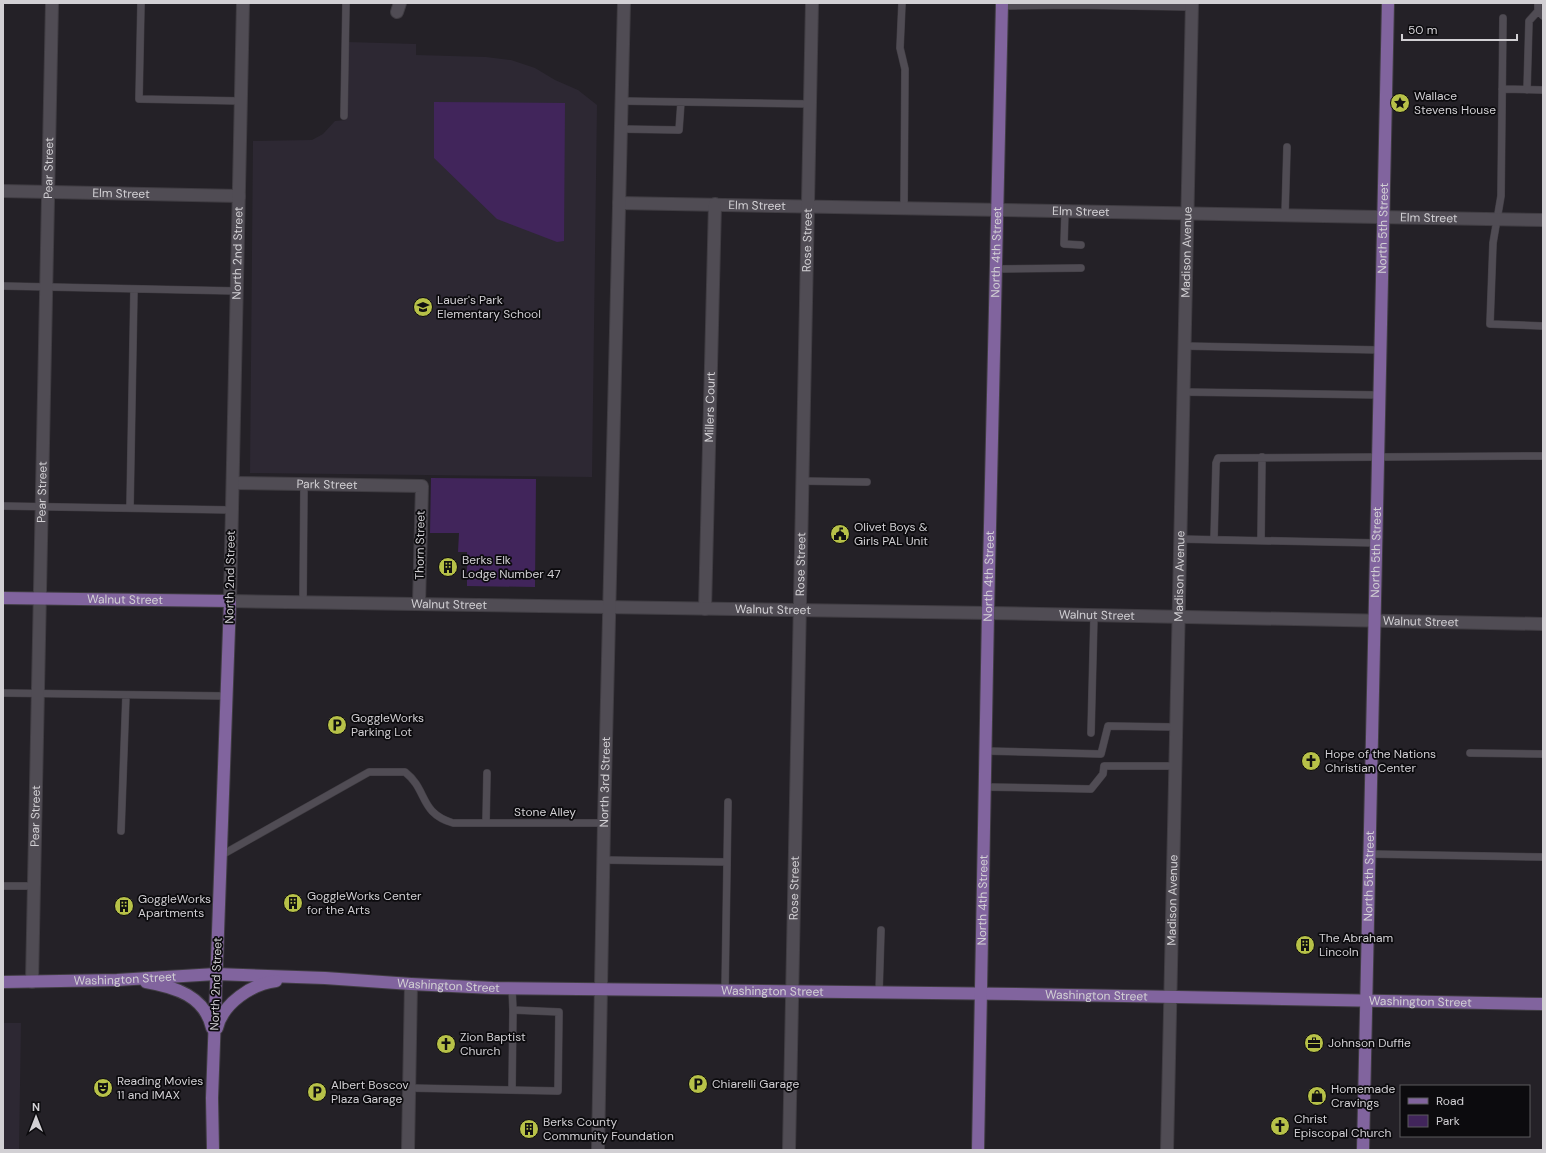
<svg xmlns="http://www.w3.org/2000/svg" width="1546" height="1153" viewBox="0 0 1546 1153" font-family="'DM Sans',sans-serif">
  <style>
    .built { fill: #2d2833 }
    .green { fill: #41255b }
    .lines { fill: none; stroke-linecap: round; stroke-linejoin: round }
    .service-casing { stroke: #403d43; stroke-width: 8 }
    .minor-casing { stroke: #403d43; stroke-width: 14 }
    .tertiary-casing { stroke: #403d43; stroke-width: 14 }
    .primary-casing { stroke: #403d43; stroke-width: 14 }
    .service { stroke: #504c54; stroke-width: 7 }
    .minor { stroke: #504c54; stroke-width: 12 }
    .tertiary { stroke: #504c54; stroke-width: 12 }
    .primary { stroke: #81649e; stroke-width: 12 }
    .labels { text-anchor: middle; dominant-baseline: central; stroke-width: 3.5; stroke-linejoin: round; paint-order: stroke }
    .poi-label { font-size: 12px; fill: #d2d0d4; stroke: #0c0b0e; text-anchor: start }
    .street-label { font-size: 12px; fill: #d2d0d4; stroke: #0c0b0e }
  </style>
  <rect width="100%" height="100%" fill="#242127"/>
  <path class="built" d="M348,42L416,44V55L486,57L511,60L535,68L555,80L578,90L597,105L592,477L250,473L253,141L312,140L323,134L335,121L346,120Z
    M3,1023H21L19,1150H3Z"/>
  <path class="green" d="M434,102L565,103L564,241L557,242L497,219L434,158Z
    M431,478L536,479L535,587L467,586V552H458L459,533H430Z"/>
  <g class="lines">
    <defs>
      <path id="service" d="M141,3L139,99L241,101
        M902,3L900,48L905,69L904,208
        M1538,3V11L1543,16
        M1002,6L1073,5L1192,7
        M1503,18L1501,196L1493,243L1490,324L1543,326
        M1502,89L1543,90
        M1527,90L1529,21L1538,11
        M622,101L811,104
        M344,116L346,3
        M621,129L679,130L681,102
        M1065,211L1064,244L1081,245
        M1285,215L1287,147
        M996,269L1081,268
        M3,286L237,291
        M1184,346L1381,350
        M1183,392L1380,395
        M801,481L867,482
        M3,506L232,510
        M130,507L134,289
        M1179,539L1377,543
        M1214,539L1216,463L1218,458L1543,456
        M1261,540L1262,457
        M303,602L304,484
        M3,693L226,696
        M1091,733L1094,616
        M986,751L1101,754L1108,726L1176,727
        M1470,753L1543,754
        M985,787L1091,789L1103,774L1104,766H1175
        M486,822L487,773
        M121,831L126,695
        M1370,854L1543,857
        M220,856L369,772H405C428,790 419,813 453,823H604
        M604,860L727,862
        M3,886H33
        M512,988L513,1010
        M725,991L728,802
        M879,993L881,930
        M409,1088L558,1091L559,1012L513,1010L512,1090"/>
      <g id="minor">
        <path d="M397,12L400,3"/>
        <path id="s1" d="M3,191L239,196"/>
        <path id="s2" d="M619,203L1543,220"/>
        <path id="s3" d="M233,483L422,486L419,604"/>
        <path id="s4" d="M230,601L243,3"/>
        <path id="s5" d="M705,609L715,204"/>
        <path id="s6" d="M32,982L52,3"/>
        <path d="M408,1150L411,984"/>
        <path id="s7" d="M789,1150L812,3"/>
        <path id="s8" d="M1167,1150L1192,3"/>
      </g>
      <g id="tertiary">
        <path id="s9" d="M230,601L988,613L1543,624"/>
        <path id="s10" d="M598,1150L604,823L624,3"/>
      </g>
      <g id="primary">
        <path id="s11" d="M3,598L230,601L212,1098L213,1150"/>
        <path id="s12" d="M3,982L117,980L216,974L325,978L411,984L493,988L1016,994L1543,1004"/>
        <path d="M146,982C175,987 205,996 212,1028"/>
        <path d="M217,1028C223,1003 252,984 276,981"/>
        <path id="s13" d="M978,1150L988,613L1002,3"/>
        <path id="s14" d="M1363,1150L1388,3"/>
      </g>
    </defs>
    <use href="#service" class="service-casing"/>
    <use href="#minor" class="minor-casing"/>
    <use href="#tertiary" class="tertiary-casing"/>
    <use href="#primary" class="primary-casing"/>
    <use href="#service" class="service"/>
    <use href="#minor" class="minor"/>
    <use href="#tertiary" class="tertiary"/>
    <use href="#primary" class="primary"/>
  </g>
  <defs>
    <symbol id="sight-disc" viewBox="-11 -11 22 22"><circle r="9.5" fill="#b7c148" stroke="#0c0b0e"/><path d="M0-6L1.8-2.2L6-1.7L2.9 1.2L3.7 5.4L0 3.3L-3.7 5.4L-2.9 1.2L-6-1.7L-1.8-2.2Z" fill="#111"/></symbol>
    <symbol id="school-disc" viewBox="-11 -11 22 22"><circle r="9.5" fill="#b7c148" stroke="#0c0b0e"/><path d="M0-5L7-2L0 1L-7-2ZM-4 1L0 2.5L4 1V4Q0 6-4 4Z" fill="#111"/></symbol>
    <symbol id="civic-disc" viewBox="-11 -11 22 22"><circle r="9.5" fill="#b7c148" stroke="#0c0b0e"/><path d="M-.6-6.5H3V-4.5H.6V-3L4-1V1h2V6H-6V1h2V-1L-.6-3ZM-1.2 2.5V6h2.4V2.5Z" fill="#111"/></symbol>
    <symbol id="building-disc" viewBox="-11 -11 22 22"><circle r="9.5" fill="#b7c148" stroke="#0c0b0e"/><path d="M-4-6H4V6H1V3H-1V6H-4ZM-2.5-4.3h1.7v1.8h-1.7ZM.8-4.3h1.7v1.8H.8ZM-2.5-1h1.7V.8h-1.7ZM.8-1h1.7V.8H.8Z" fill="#111"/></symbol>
    <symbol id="parking-disc" viewBox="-11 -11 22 22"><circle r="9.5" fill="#b7c148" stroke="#0c0b0e"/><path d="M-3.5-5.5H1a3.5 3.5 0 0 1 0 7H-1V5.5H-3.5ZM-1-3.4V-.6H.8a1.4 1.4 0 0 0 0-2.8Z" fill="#111"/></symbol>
    <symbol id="church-disc" viewBox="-11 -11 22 22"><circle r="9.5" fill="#b7c148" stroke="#0c0b0e"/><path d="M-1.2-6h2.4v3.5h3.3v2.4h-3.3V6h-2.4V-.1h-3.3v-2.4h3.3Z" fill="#111"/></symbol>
    <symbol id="office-disc" viewBox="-11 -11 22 22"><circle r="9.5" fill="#b7c148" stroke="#0c0b0e"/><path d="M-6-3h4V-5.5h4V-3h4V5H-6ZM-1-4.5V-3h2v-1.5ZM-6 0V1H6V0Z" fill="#111"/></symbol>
    <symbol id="theatre-disc" viewBox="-11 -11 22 22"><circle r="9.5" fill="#b7c148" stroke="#0c0b0e"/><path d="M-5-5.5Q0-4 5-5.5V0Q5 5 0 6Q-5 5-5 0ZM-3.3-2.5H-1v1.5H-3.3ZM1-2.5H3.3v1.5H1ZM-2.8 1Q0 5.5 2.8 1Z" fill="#111"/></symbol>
    <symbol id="shop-disc" viewBox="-11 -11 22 22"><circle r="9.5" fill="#b7c148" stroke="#0c0b0e"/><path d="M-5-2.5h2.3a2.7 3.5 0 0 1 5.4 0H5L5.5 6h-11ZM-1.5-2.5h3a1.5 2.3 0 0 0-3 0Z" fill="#111"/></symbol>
  </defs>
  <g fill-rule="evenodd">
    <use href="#sight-disc" x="1389" y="92" width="22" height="22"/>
    <use href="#school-disc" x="412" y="296" width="22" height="22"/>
    <use href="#civic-disc" x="829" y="523" width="22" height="22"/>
    <use href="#building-disc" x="437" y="556" width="22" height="22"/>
    <use href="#parking-disc" x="326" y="714" width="22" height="22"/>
    <use href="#church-disc" x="1300" y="750" width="22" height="22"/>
    <use href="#building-disc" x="282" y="892" width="22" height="22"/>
    <use href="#building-disc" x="113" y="895" width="22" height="22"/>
    <use href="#building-disc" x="1294" y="934" width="22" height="22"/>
    <use href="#office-disc" x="1303" y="1032" width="22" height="22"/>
    <use href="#church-disc" x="435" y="1033" width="22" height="22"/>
    <use href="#parking-disc" x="687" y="1073" width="22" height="22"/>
    <use href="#theatre-disc" x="92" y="1077" width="22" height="22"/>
    <use href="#parking-disc" x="306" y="1081" width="22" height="22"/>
    <use href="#shop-disc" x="1306" y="1085" width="22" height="22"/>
    <use href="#church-disc" x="1269" y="1115" width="22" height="22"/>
    <use href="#building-disc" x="518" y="1118" width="22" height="22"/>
  </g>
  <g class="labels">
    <g class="poi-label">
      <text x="1414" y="96">Wallace<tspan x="1414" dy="14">Stevens House</tspan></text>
      <text x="437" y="300">Lauer's Park<tspan x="437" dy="14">Elementary School</tspan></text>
      <text x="854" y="527">Olivet Boys &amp;<tspan x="854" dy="14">Girls PAL Unit</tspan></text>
      <text x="462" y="560">Berks Elk<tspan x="462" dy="14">Lodge Number 47</tspan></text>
      <text x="351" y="718">GoggleWorks<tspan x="351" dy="14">Parking Lot</tspan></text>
      <text x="1325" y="754">Hope of the Nations<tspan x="1325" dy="14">Christian Center</tspan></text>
      <text x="307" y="896">GoggleWorks Center<tspan x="307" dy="14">for the Arts</tspan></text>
      <text x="138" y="899">GoggleWorks<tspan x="138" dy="14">Apartments</tspan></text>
      <text x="1319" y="938">The Abraham<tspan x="1319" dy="14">Lincoln</tspan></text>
      <text x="460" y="1037">Zion Baptist<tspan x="460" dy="14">Church</tspan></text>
      <text x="1328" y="1043">Johnson Duffie</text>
      <text x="117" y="1081">Reading Movies<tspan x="117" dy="14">11 and IMAX</tspan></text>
      <text x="712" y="1084">Chiarelli Garage</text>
      <text x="331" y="1085">Albert Boscov<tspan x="331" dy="14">Plaza Garage</tspan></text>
      <text x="1331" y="1089">Homemade<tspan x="1331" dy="14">Cravings</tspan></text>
      <text x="1294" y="1119">Christ<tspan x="1294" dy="14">Episcopal Church</tspan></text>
      <text x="543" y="1122">Berks County<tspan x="543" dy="14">Community Foundation</tspan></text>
    </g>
    <g class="street-label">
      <text stroke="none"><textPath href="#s6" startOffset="814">Pear Street</textPath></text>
      <text stroke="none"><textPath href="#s1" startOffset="118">Elm Street</textPath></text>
      <text stroke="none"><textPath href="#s2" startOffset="138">Elm Street</textPath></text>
      <text stroke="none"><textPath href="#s2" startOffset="462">Elm Street</textPath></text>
      <text stroke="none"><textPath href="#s2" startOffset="810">Elm Street</textPath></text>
      <text stroke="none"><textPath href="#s14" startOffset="922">North 5th Street</textPath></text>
      <text stroke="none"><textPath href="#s7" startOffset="910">Rose Street</textPath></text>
      <text stroke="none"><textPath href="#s4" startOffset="348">North 2nd Street</textPath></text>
      <text stroke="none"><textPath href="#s13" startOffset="898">North 4th Street</textPath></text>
      <text stroke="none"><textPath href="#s8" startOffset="898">Madison Avenue</textPath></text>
      <text stroke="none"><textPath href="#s5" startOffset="202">Millers Court</textPath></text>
      <text stroke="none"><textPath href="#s3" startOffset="94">Park Street</textPath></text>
      <text stroke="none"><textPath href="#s6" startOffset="490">Pear Street</textPath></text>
      <text transform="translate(420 545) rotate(-89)">Thorn Street</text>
      <text stroke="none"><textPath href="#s14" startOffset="598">North 5th Street</textPath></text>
      <text stroke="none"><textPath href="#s7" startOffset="586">Rose Street</textPath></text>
      <text stroke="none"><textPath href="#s13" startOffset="574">North 4th Street</textPath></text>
      <text stroke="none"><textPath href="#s8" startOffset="574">Madison Avenue</textPath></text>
      <text transform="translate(230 577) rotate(-89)">North 2nd Street</text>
      <text stroke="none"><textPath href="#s11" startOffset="122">Walnut Street</textPath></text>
      <text stroke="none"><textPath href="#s9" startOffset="219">Walnut Street</textPath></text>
      <text stroke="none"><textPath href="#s9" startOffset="543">Walnut Street</textPath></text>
      <text stroke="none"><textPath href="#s9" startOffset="867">Walnut Street</textPath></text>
      <text stroke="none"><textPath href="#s9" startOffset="1191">Walnut Street</textPath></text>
      <text stroke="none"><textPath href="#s10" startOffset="368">North 3rd Street</textPath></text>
      <text x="545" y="812">Stone Alley</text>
      <text stroke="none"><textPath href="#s6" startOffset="166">Pear Street</textPath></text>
      <text stroke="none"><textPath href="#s14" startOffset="274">North 5th Street</textPath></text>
      <text stroke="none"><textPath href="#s7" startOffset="262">Rose Street</textPath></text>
      <text stroke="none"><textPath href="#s13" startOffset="250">North 4th Street</textPath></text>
      <text stroke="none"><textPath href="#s8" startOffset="250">Madison Avenue</textPath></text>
      <text stroke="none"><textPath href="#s12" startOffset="122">Washington Street</textPath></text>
      <text transform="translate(216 984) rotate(-88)">North 2nd Street</text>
      <text stroke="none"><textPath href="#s12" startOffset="446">Washington Street</textPath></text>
      <text stroke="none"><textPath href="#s12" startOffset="770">Washington Street</textPath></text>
      <text stroke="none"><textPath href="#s12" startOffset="1094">Washington Street</textPath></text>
      <text stroke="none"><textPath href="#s12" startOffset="1418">Washington Street</textPath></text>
    </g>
  </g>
  <rect width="1546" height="1153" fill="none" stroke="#d2d0d4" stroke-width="8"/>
  <rect x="1400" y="1085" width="130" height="52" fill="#0c0b0e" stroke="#5b5a5d"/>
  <rect x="1408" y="1098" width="20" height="6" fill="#81649e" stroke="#5b5a5d"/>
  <text x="1436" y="1105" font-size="12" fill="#d2d0d4">Road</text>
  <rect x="1408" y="1115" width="20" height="12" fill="#41255b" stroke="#5b5a5d"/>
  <text x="1436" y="1125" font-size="12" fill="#d2d0d4">Park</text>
  <g transform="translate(36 1117)" stroke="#0c0b0e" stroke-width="3" paint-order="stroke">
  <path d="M0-3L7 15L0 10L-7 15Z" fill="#d2d0d4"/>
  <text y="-6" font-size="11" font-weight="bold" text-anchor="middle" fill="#d2d0d4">N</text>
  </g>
  <path d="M1402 34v6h115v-6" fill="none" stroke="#d2d0d4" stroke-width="2"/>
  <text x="1408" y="34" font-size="12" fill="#d2d0d4" stroke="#0c0b0e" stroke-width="3" paint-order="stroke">50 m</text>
</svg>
